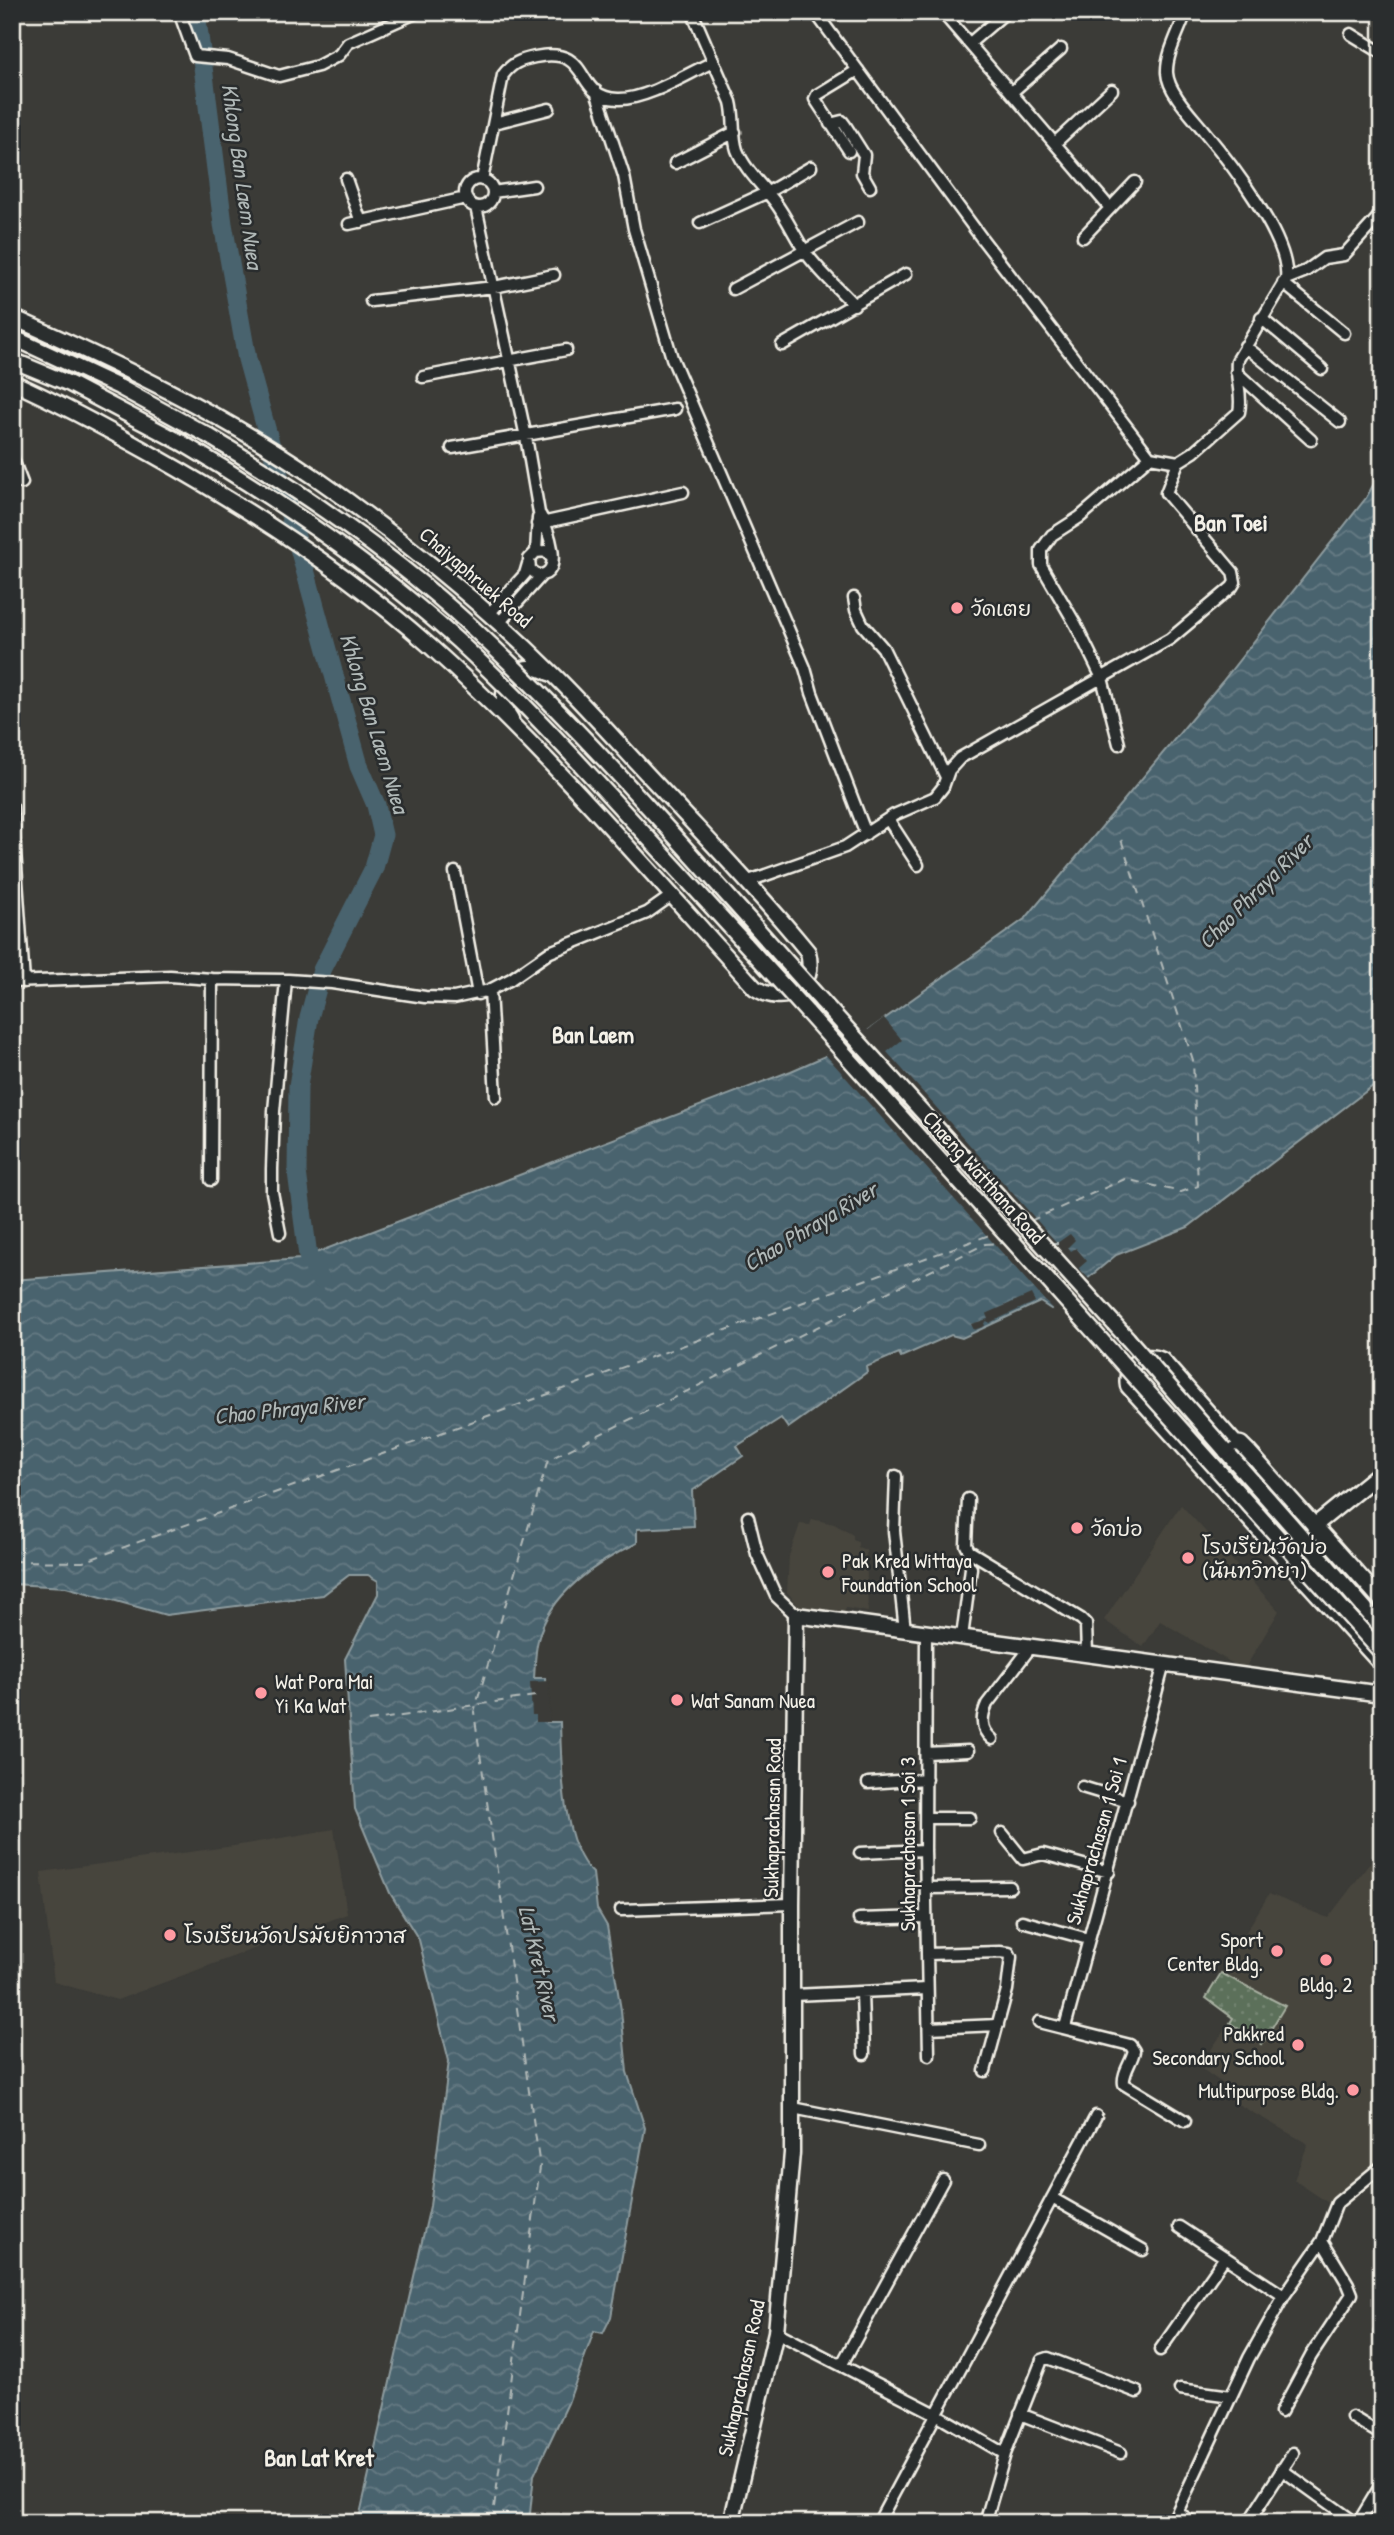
<svg xmlns="http://www.w3.org/2000/svg" width="1394" height="2535" viewBox="0 0 1394 2535" font-family="'Patrick Hand','Playpen Sans Thai',sans-serif">
  <style>
    .built { fill: #47453d }
    .grass { fill: url(#grass-dots); stroke: #a8b0a1; stroke-width: 2 }
    .water { fill: url(#water-waves); stroke: #8e9c9f; stroke-width: 2 }
    .pier { fill: #3b3b37 }
    .lines { fill: none; stroke-linecap: round; stroke-linejoin: round }
    .river { stroke: #4a636e; stroke-width: 19 }
    .ferry { stroke: #b0b8b7; stroke-width: 2; stroke-dasharray: 9 7; stroke-linecap: butt }
    .street-casing { stroke: #f4f1e8; stroke-width: 15 }
    .secondary-casing { stroke: #f4f1e8; stroke-width: 19 }
    .primary-casing { stroke: #f4f1e8; stroke-width: 19 }
    .street { stroke: #2a2d2e; stroke-width: 10 }
    .secondary { stroke: #2a2d2e; stroke-width: 14 }
    .primary { stroke: #2a2d2e; stroke-width: 14 }
    .primary-bridge-casing { stroke: #f4f1e8; stroke-width: 19; stroke-linecap: butt }
    .primary-bridge { stroke: #2a2d2e; stroke-width: 14 }
    .poi-dot { fill: #ff9aa2; stroke: #2a2d2e; stroke-width: 2.5 }
    .labels { text-anchor: middle; dominant-baseline: central; stroke-width: 5; stroke-linejoin: round; paint-order: stroke }
    .street-label { font-size: 21px; fill: #f4f1e8; stroke: #2a2d2e }
    .poi-label { font-size: 21px; fill: #f4f1e8; stroke: #2a2d2e; text-anchor: start }
    .water-label { font-size: 23px; font-style: italic; fill: #b0b8b7; stroke: #2a2d2e }
    .quarter-label { font-size: 24px; font-weight: bold; fill: #f4f1e8; stroke: #2a2d2e }
  </style>
  <defs>
    <pattern id="grass-dots" width="8" height="8" patternUnits="userSpaceOnUse" patternTransform="scale(1.75)"><rect width="8" height="8" fill="#5c705a"/><path d="M2 2h.1M6 6h.1" fill="none" stroke="#748572" stroke-width="1.8" stroke-linecap="round"/></pattern>
    <pattern id="water-waves" width="16" height="10" patternUnits="userSpaceOnUse" patternTransform="scale(1.75)"><rect width="16" height="10" fill="#4a636e"/><path d="M0 5q4-4 8 0t8 0" fill="none" stroke="#657a83"/></pattern>
  </defs>
  <rect width="100%" height="100%" fill="#3b3b37"/>
  <filter id="ink" filterUnits="userSpaceOnUse"><feTurbulence type="fractalNoise" baseFrequency=".0143" numOctaves="2"/><feDisplacementMap in="SourceGraphic" scale="14" xChannelSelector="R" yChannelSelector="G"/><feConvolveMatrix kernelMatrix="1 2 1 2 8 2 1 2 1" color-interpolation-filters="sRGB"/></filter>
  <g filter="url(#ink)">
    <path class="built" d="M1181,1505L1279,1611L1244,1670L1160,1621L1143,1647L1104,1620Z
      M812,1519L834,1524L853,1535V1540L858,1542V1547L866,1550L868,1612L846,1608L842,1618L826,1615L800,1608L787,1592L789,1556L800,1524L810,1525Z
      M334,1829L347,1914L117,2000L54,1982L41,1872L234,1846Z
      M1382,1847V2162L1330,2204L1294,2180L1308,2144L1220,2094L1225,2085L1199,2067L1233,2018L1206,1998L1269,1894L1328,1918Z"/>
    <path class="grass" d="M1221,1973L1285,2006L1262,2044L1230,2023L1233,2018L1206,1998Z"/>
    <path class="water" d="M1382,469V1079L1188,1227L1116,1255L1051,1309L1040,1302L962,1338L951,1335L901,1357L899,1353L866,1367L867,1372L788,1428L781,1418L737,1446L743,1456L692,1491L694,1526L637,1529V1543C597,1562 549,1594 538,1640C535,1651 535,1666 534,1678H545L547,1722H560C561,1762 562,1847 593,1873L597,1909L607,1926L621,2010L627,2072L645,2128L611,2317L603,2333L594,2331L568,2403L534,2475L529,2523H358L430,2206L449,2061L419,1940L390,1893L355,1809L345,1659L378,1594V1581L368,1575H349L323,1595L166,1615L66,1587L12,1584V1280L300,1259L791,1071L823,1057L866,1032L1026,918L1222,682L1366,498Z"/>
    <path class="pier" d="M884,1018L902,1040L887,1052L1057,1243L1070,1234L1075,1240L1068,1247L1071,1251L1076,1248L1087,1261L1079,1268L1090,1280L1054,1311L824,1053L865,1028L868,1030Z
      M1031,1294L1035,1302L989,1323L987,1321L984,1323L985,1326L974,1330L971,1324L988,1319L986,1314Z
      M549,1681L550,1722H536V1715H532L530,1682Z"/>
    <g class="lines">
      <path class="river" d="M196,12L223,224L247,359L359,766L376,805L383,835L374,868L322,970L309,1018L298,1086L297,1172L308,1256L320,1279"/>
      <path class="ferry" d="M1030,1221L1125,1179L1181,1192L1198,1186L1193,1060L1119,833
        M1049,1243H1065
        M12,1561L83,1562L995,1233
        M368,1721L542,1695
        M492,2523L540,2167L474,1712L548,1460L985,1244L1005,1243"/>
      <defs>
        <path id="street" d="M179,12L195,56L228,59L279,76L318,66L339,55L348,43L418,12
          M692,12L731,102C735,117 732,135 737,150C745,170 762,185 775,202C787,218 795,237 806,253C820,272 838,288 854,305
          M815,12L983,240L1150,457L1080,517L1052,535L1041,550V565L1076,625L1102,678L1119,744
          M942,12L1110,208
          M1351,34L1382,53
          M970,43L1006,12
          M596,91L624,176L634,229L672,358L805,668L812,693L866,834
          M1012,92L1061,49
          M494,123L549,109
          M830,124L842,121L845,125L864,155L862,173L870,187
          M1055,143L1112,90
          M849,151L815,99L817,95L858,70
          M675,163L735,132
          M346,179L361,222
          M465 193a14 14 0 1 1 28 0a14 14 0 1 1-28 0Z
          M482,180L503,75C512,63 520,60 535,57C594,45 572,98 618,99C646,100 687,74 713,62
          M493,192L534,186
          M476,207L526,437L539,513C548,526 566,577 537,575L530,569L529,559L536,552L545,551L552,558
          M700,223L768,192L811,167
          M349,224L466,198
          M1083,237L1135,182
          M1286,279L1306,271L1324,258L1344,255L1382,213
          M1283,283L1344,333
          M733,289L858,222
          M371,301L494,287L554,275
          M1261,318L1322,369
          M782,345L906,274
          M1245,346L1340,422
          M1236,372L1311,440
          M423,377L566,350
          M452,448L675,409
          M12,457L22,483
          M1150,457L1178,462L1194,452L1239,412C1243,395 1235,378 1237,361L1286,279C1291,240 1229,161 1204,131C1193,117 1168,92 1167,73C1166,54 1180,30 1186,12
          M537,524L683,492
          M536,552L538,518
          M854,598L856,610L863,625L883,648L946,777
          M489,614L525,574L528,564
          M499,623L541,576
          M12,807L24,982
          M888,819L918,865
          M455,872L478,994
          M746,882L845,847L894,815L935,797L943,787L949,770L960,758L1170,639L1232,587L1235,582L1233,572L1166,493L1178,462
          M12,982L170,976L212,979L288,980L332,983L425,997L454,998L490,990L511,979L550,952L647,913L671,896
          M490,990L496,1097
          M211,1180L212,979
          M280,1233L272,1192V1169L274,1111L286,980
          M896,1476L894,1531L905,1630
          M968,1499L966,1545L969,1551L1081,1619L1086,1624L1087,1654
          M748,1517L757,1554L776,1596L796,1615
          M926,1633L925,1850L929,2055
          M962,1637L971,1568
          M992,1739C980,1729 981,1717 987,1704L1031,1647
          M926,1753L968,1751
          M868,1783L926,1779
          M1082,1787L1128,1801
          M926,1818H970
          M1002,1833L1023,1859L1043,1854L1109,1872
          M860,1853L925,1850
          M927,1888L1010,1887
          M621,1910L792,1904
          M859,1919L926,1917
          M1022,1921L1088,1939
          M927,1954L1000,1952L1009,1953L1011,1957L1007,1990L985,2071
          M862,1992L864,2054
          M793,1995L927,1989
          M1039,2022L1130,2045L1134,2051C1132,2062 1122,2073 1124,2084L1185,2121
          M1065,2027L1164,1664
          M929,2028L998,2025
          M793,2108L979,2145
          M1052,2198L1143,2250
          M1179,2227L1284,2296
          M776,2332L936,2414L1005,2454
          M1380,2332L1382,2333
          M1160,2350L1225,2257
          M842,2364L943,2180
          M1180,2389L1231,2396
          M1281,2412L1311,2356L1352,2294L1348,2284L1322,2241
          M1020,2414L1121,2453
          M1352,2417L1382,2435
          M1281,2469L1356,2523
          M1177,2512L1194,2523
          M878,2523L1096,2116
          M985,2523L1005,2454L1042,2360L1048,2358L1137,2392
          M1172,2523L1249,2358L1284,2296L1322,2241L1337,2203L1382,2166
          M1248,2523L1293,2453
          M1358,2523L1382,2483"/>
        <path id="secondary" d="M1314,1526L1382,1471
          M1382,1601L1248,1451L1241,1444L1235,1443L1162,1360C1143,1351 1124,1365 1128,1386L1382,1665
          M731,2523L776,2332L792,2153V1904L796,1615L1382,1694"/>
        <path id="primary" d="M12,317C118,364 221,413 316,478C402,538 483,604 557,678C593,714 627,753 662,790C711,843 762,895 808,952C817,987 786,1008 755,988C650,872 548,752 431,647C347,572 251,510 153,455C107,429 61,404 12,382
          M12,337L119,387L207,435
          M12,360L70,384L182,443
          M511,719C491,690 516,654 549,673
          M821,1000L1128,1339
          M807,1012L1112,1352
          M1225,1450L1382,1628"/>
      </defs>
      <use href="#street" class="street-casing"/>
      <use href="#secondary" class="secondary-casing"/>
      <use href="#primary" class="primary-casing"/>
      <use href="#street" class="street"/>
      <use href="#secondary" class="secondary"/>
      <use href="#primary" class="primary"/>
      <defs>
        <path id="primary-bridge" d="M207,435C301,491 393,554 473,628C598,744 707,874 821,1000
          M182,443C280,501 374,565 458,641C518,696 573,756 628,816C688,881 748,946 807,1012
          M1128,1339L1225,1450
          M1112,1352L1382,1653"/>
      </defs>
      <use href="#primary-bridge" class="primary-bridge-casing"/>
      <use href="#primary-bridge" class="primary-bridge"/>
    </g>
  </g>
  <g class="poi-dot">
    <circle cx="957" cy="608" r="7"/>
    <circle cx="1077" cy="1528" r="7"/>
    <circle cx="1188" cy="1558" r="7"/>
    <circle cx="828" cy="1572" r="7"/>
    <circle cx="261" cy="1693" r="7"/>
    <circle cx="677" cy="1700" r="7"/>
    <circle cx="170" cy="1935" r="7"/>
    <circle cx="1277" cy="1951" r="7"/>
    <circle cx="1326" cy="1960" r="7"/>
    <circle cx="1298" cy="2045" r="7"/>
    <circle cx="1353" cy="2090" r="7"/>
  </g>
  <g class="labels">
    <g class="street-label">
      <text transform="translate(476 577) rotate(41)">Chaiyaphruek Road</text>
      <text transform="translate(984 1177) rotate(48)">Chaeng Watthana Road</text>
      <text transform="translate(772 1818) rotate(-89)">Sukhaprachasan Road</text>
      <text transform="translate(1096 1841) rotate(-74)">Sukhaprachasan 1 Soi 1</text>
      <text transform="translate(907 1844) rotate(-90)">Sukhaprachasan 1 Soi 3</text>
      <text transform="translate(741 2378) rotate(-78)">Sukhaprachasan Road</text>
    </g>
    <g class="poi-label">
      <text x="971" y="608">วัดเตย</text>
      <text x="1091" y="1528">วัดบ่อ</text>
      <text x="1202" y="1546">โรงเรียนวัดบ่อ<tspan x="1202" dy="24">(นันทวิทยา)</tspan></text>
      <text x="842" y="1560">Pak Kred Wittaya<tspan x="842" dy="24">Foundation School</tspan></text>
      <text x="275" y="1681">Wat Pora Mai<tspan x="275" dy="24">Yi Ka Wat</tspan></text>
      <text x="691" y="1700">Wat Sanam Nuea</text>
      <text x="184" y="1935">โรงเรียนวัดปรมัยยิกาวาส</text>
      <text x="1263" y="1939" text-anchor="end">Sport<tspan x="1263" dy="24">Center Bldg.</tspan></text>
      <text x="1326" y="1984" text-anchor="middle">Bldg. 2</text>
      <text x="1284" y="2033" text-anchor="end">Pakkred<tspan x="1284" dy="24">Secondary School</tspan></text>
      <text x="1339" y="2090" text-anchor="end">Multipurpose Bldg.</text>
    </g>
    <g class="water-label">
      <text transform="translate(243 176) rotate(82)">Khlong Ban Laem Nuea</text>
      <text transform="translate(375 723) rotate(73)">Khlong Ban Laem Nuea</text>
      <text transform="translate(1255 891) rotate(-45)">Chao Phraya River</text>
      <text transform="translate(810 1226) rotate(-31)">Chao Phraya River</text>
      <text transform="translate(289 1408) rotate(-6)">Chao Phraya River</text>
      <text transform="translate(540 1963) rotate(77)">Lat Kret River</text>
    </g>
    <g class="quarter-label">
      <text x="1231" y="522">Ban Toei</text>
      <text x="593" y="1034">Ban Laem</text>
      <text x="319" y="2457">Ban Lat Kret</text>
    </g>
  </g>
  <rect width="1394" height="2535" fill="none" stroke="#2a2d2e" stroke-width="42"/>
  <rect x="21" y="21" width="1352" height="2493" fill="none" stroke="#f4f1e8" stroke-width="2.5" filter="url(#ink)"/>
</svg>
